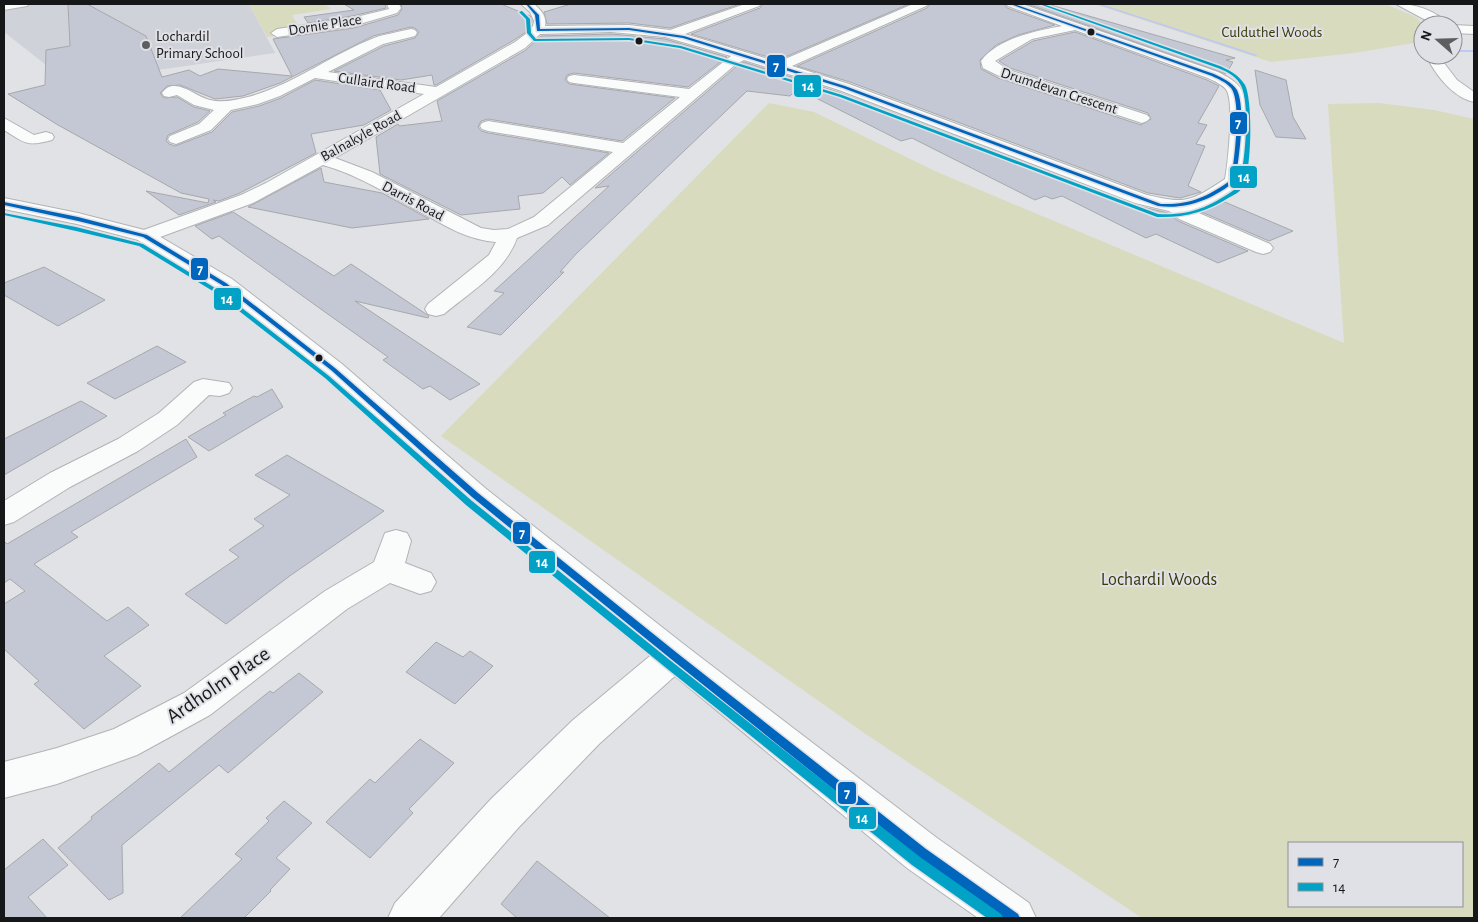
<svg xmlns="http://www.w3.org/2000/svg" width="1478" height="922" viewBox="0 0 1478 922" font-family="'Alegreya Sans',sans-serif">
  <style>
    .built { fill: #d0d2da }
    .green { fill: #d9dbbe; fill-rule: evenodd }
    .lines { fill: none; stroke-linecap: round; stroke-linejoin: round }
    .stream { fill: #bec9f2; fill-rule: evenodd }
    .building { fill: #c4c8d4; stroke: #a7a8aa }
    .minor-casing { stroke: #b2b3b5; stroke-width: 2 }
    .tertiary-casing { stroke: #b2b3b5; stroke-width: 2 }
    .minor { fill: #fafbfb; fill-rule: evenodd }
    .tertiary { fill: #fafbfb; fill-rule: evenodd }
    .bus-1-casing { stroke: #e0e1e6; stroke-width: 3 }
    .bus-2-casing { stroke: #e0e1e6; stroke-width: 3 }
    .bus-1 { fill: #0065bd; fill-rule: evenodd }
    .bus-2 { fill: #01a2c5; fill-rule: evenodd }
    .bus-dot { fill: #161718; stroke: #e0e1e6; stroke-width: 2 }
    .poi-dot { fill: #5d5e60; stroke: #e0e1e6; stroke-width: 2 }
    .labels { text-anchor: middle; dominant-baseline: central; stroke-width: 4; stroke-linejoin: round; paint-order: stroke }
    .far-street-label { font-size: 15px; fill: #161718; stroke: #e0e1e6 }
    .far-park-label { font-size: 15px; fill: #383905; stroke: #e0e1e6 }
    .far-poi-label { font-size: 15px; fill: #161718; stroke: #e0e1e6; text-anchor: start }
    .park-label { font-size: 18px; fill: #383905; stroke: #e0e1e6 }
    .near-street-label { font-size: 21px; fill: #161718; stroke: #e0e1e6 }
    .line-badge { stroke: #e0e1e6; stroke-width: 2 }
    .badge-label { font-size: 14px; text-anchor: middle; font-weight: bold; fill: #fff }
  </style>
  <rect width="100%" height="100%" fill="#e1e2e5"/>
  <path class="built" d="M36,4H249L275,53L69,83L4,32V10Z"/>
  <path class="green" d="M249,4H325L331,9L292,15L298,25L285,27L277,36L267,37Z
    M1094,4H1385L1416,17L1423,25V36L1420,42L1354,53L1271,62Z
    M769,103L814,112L935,171L1344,343L1328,104L1379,103L1434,110L1474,119V918H1142L867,735L441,436ZM1289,843H1462V906H1289Z"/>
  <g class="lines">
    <path class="stream" d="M1096,4H1101L1258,55L1255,56Z
      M1459,50H1474V52H1458Z"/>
  </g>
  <path class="building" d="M68,4H87L146,36L162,77L189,70L200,76L218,69L292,76L273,39L354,28L398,15L402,9L401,4H501L530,16L532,21L526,32L514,40L436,85H434L432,75L401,80L334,71L384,46L415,38L419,32L415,28L411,27L373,36L280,83L243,96L215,99L180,85L167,86L160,93L164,98L177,97L194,107L210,111L198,122L168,135L166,140L169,144L175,146L212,132L232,112L259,106L281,98L315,80L380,90L391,110L364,125L311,134L316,153L240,193L219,201L213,200L216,202L179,215L146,191L208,203L209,199L181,193L58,125L8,94L45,85L46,50L70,46Z
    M344,4H385L386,8L352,16L308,23L304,17L354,10Z
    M571,4H740L670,28L629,23L547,24L544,12Z
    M763,4H909L778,60L691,34L760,8Z
    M930,4H1004L1007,8L1055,25L1018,35L996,45L980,60L981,69L998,78L1141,125L1151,119L1148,113L1010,68L999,61L1033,41L1075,32L1207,80L1219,86L1198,123L1207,125L1196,144L1205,146L1188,186L1201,192L1180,198L1148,193L850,82L797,66L927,8Z
    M1027,4H1047L1235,58L1226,60L1233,62L1226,74Z
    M611,34L665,39L727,57L688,87L574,73L567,75L565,80L569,84L675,98L622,141L488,119L481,121L478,127L481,131L488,133L609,153L570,185L562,177L543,193L518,196L520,209L461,215L380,174L376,137L398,124L399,126L442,121L437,101L526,50L541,36Z
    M744,62L838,92L1134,205L1168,213L1178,221L1248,251L1218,263L1156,234L1146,238L1062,196L1052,199L1045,196L1035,200L912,138L901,141L814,97L792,94L790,96L747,91L576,254L560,272H564L501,335L467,327L504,293L494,291L609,186L595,188L737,66Z
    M1255,70L1286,80L1293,117L1306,139L1276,137L1260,105Z
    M321,168L324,182L382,193L429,219L352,228L248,207Z
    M1220,200L1293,231L1269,241L1197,210Z
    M233,212L334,276L351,264L429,316L428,318L355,301L480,384L450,400L430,386L423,389L383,360L388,357L318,307L219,236L212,239L195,226Z
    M44,267L105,300L58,326L4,295V283Z
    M157,346L186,362L115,399L87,383Z
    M272,389L283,407L209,451L188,437L226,415L223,413L254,396L257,397Z
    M81,401L107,416L4,475V439Z
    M186,439L197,457L71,532L78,537L34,564L107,621L128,607L149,625L104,656L141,686L84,729L34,684L39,681L4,649V604L25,591L10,579L4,583V541L7,544Z
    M287,455L384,511L291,575L226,624L185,594L239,557L229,550L264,526L254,519L290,495L255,475Z
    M436,642L463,657L470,651L493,666L455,704L406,672Z
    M299,673L323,692L228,773L219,765L122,845L123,893L109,900L58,848L92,819L91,817L159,763L169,772L270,691L273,693Z
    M420,739L454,763L409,809L413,813L370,858L326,822L370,779L375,783Z
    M284,801L312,823L276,858L290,869L270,890L271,891L244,918H180L242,859L235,854L269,821L266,818Z
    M43,839L68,865L28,897L47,918H4V870Z
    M537,861L610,918H517L501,904Z"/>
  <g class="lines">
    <defs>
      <path id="minor" d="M4,4H29L27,6L4,10Z
        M387,4H399L401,8L397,13L353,26L277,37L271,33L277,29L352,18L389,9Z
        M521,4H534C541,10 547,16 545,26L629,25L670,30L745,4H761L759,6L685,34L778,62L913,4H928L926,6L792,66L849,84L1147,195C1187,204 1190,202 1225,179C1228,163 1234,105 1227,91C1224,85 1214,81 1208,78L1075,30L1032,39L995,61L1009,70L1147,115L1150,118L1147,121L1142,123L999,76L983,68L981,61C998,38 1036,31 1062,26L1008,6L1006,4H1022L1218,72C1227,77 1237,81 1242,91C1249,108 1245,162 1242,181L1239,185L1212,203L1192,210L1270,244L1273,248L1270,252L1263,254L1256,252L1179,219L1169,211L1135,203L839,90L744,60L736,64L548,225L517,238C505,272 470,292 444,314L436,316L428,314L425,309L428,304L489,255L496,242C469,240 447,227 424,214C391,196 359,175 323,165L253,203L152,240L145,242L138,240L135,236L138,232L241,195L266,183L424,94L315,78L280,96L258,104L231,110L211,130L176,144L170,142L168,139L170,136L199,124L214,110L194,105L177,95L169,97L164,96L162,93C175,75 195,97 210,100C222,103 236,100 248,97C293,85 331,55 374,38C385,34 399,32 411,29L415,30L417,33L415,36L383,44L328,72L436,87L515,42L527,33L533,26L534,21L530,12ZM611,32L665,37L731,56L689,89L574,75L569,76L567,79L569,82L574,83L680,97L623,143L488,121L482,123L480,126L482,129L488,131L613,152L534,217L508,229L494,230L481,228L372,172L335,158L525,48L540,34Z
        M1396,4C1414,3 1437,11 1449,25H1435Z
        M1453,25L1474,26V34L1453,33Z
        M1432,55H1446L1444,63L1457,80L1474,92V102C1455,98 1439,79 1430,63Z
        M4,118L34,135L46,132L52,134L54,137L52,140C26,147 25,143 4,130Z
        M203,379L229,383L232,388L229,393L220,396L209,395L177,425L138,451L70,487L14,522L4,525V501L50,473L118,439L159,413L194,382Z
        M396,530L407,533L411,541L405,563L431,573L436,582L431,591L420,594L390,583L347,609L210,715L137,755L57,784L4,798V762L57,748L114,729L184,693L325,591L374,562L385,533Z
        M674,642L686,646L691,656L686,666L599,744L519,827L439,918H388L395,903L491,799L573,720L662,646Z"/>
      <path id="tertiary" d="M4,198L78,213L152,232L232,279L342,364L485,488L686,646L937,838L1029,903L1036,918H978L907,868L465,502L324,374L216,289L138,240L77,224L4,209Z"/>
    </defs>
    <use href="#minor" class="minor-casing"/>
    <use href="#tertiary" class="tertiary-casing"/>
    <use href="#minor" class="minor"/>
    <use href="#tertiary" class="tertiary"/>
    <defs>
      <path id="bus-1" d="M526,4H528L539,15L540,29L629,28L684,36L845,86L1161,204C1190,205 1207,197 1231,180C1234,162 1242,102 1231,88C1226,82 1218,79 1212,76L1010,4H1014L1214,74C1222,78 1232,82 1237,90C1246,109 1239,160 1235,181C1214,199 1186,210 1158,206L843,88L683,38L629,30L537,31L535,15Z
        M4,202L78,217L147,235L226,283L335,368L478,493L677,653L926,849L1018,914L1020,918H1004L918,857L671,659L472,497L331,370L222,285L143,237L78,221L4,205Z"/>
      <path id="bus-2" d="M1039,4H1043L1217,65C1228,69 1239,75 1245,85C1253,100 1252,174 1242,188C1240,192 1234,195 1230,197C1207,212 1184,218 1157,217L840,97L680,48L629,40L534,41L527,33L526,19L519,12L522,11L530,19L531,33L536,39L629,38L681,46L842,95L1158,214C1191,216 1212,206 1238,187C1245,169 1251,100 1240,84C1235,75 1224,70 1215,67Z
        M4,213L76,227L143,244L220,291L329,376L472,501L671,661L920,857L1001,914L1003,918H987L912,865L665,667L466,505L325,378L216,293L139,246L76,231L4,215Z"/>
    </defs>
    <use href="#bus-1" class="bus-1-casing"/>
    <use href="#bus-2" class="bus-2-casing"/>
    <use href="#bus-1" class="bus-1"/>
    <use href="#bus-2" class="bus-2"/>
  </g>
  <g class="bus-dot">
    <circle cx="1091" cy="32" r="4.5"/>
    <circle cx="639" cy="41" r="4.5"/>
    <circle cx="319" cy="358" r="4.5"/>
  </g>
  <circle class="poi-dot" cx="146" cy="45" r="5"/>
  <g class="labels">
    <g class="far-street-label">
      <text transform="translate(325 25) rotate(-9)">Dornie Place</text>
      <text transform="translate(377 83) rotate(8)">Cullaird Road</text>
      <text transform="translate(1059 91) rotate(18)">Drumdevan Crescent</text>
      <text transform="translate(361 136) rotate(-29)">Balnakyle Road</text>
      <text transform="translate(413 201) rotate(28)">Darris Road</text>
    </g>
    <g class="far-park-label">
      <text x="1272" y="32">Culduthel Woods</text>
    </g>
    <g class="far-poi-label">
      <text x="156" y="36">Lochardil<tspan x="156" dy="17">Primary School</tspan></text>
    </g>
    <g class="park-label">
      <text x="1159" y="580">Lochardil Woods</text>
    </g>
    <g class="near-street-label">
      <text transform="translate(218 685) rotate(-34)">Ardholm Place</text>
    </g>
  </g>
  <g class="line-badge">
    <rect x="766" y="54" width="20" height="24" rx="5" fill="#0065bd"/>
    <rect x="793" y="74" width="29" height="24" rx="5" fill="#01a2c5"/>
    <rect x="1229" y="111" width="19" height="24" rx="5" fill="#0065bd"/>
    <rect x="1229" y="165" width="29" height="24" rx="5" fill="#01a2c5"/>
    <rect x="190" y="257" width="19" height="24" rx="5" fill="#0065bd"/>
    <rect x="213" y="287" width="29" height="24" rx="5" fill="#01a2c5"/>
    <rect x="512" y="521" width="19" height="24" rx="5" fill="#0065bd"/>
    <rect x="528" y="550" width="28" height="24" rx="5" fill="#01a2c5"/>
    <rect x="837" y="781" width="20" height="24" rx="5" fill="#0065bd"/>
    <rect x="848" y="806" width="29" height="24" rx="5" fill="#01a2c5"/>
  </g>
  <g class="badge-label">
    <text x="776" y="71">7</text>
    <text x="808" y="91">14</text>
    <text x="1238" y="128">7</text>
    <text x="1244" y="182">14</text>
    <text x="200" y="274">7</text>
    <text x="227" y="304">14</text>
    <text x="522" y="538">7</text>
    <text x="542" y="567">14</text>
    <text x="847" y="798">7</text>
    <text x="862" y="823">14</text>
  </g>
  <rect width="1478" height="922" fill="none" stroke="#161718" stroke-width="10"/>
  <rect x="1288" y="842" width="175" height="65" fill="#e0e1e6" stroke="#8f9094"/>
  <rect x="1298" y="858" width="25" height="8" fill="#0065bd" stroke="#8f9094"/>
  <text x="1333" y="867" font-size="15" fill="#161718">7</text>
  <rect x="1298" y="883" width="25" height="8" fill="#01a2c5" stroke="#8f9094"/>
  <text x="1333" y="892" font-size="15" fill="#161718">14</text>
  <g transform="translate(1438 40) rotate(290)"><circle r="24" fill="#e0e1e6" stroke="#8f9094"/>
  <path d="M0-4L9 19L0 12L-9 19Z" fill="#5d5e60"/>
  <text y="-8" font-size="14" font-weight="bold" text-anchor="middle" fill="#161718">N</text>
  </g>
</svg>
